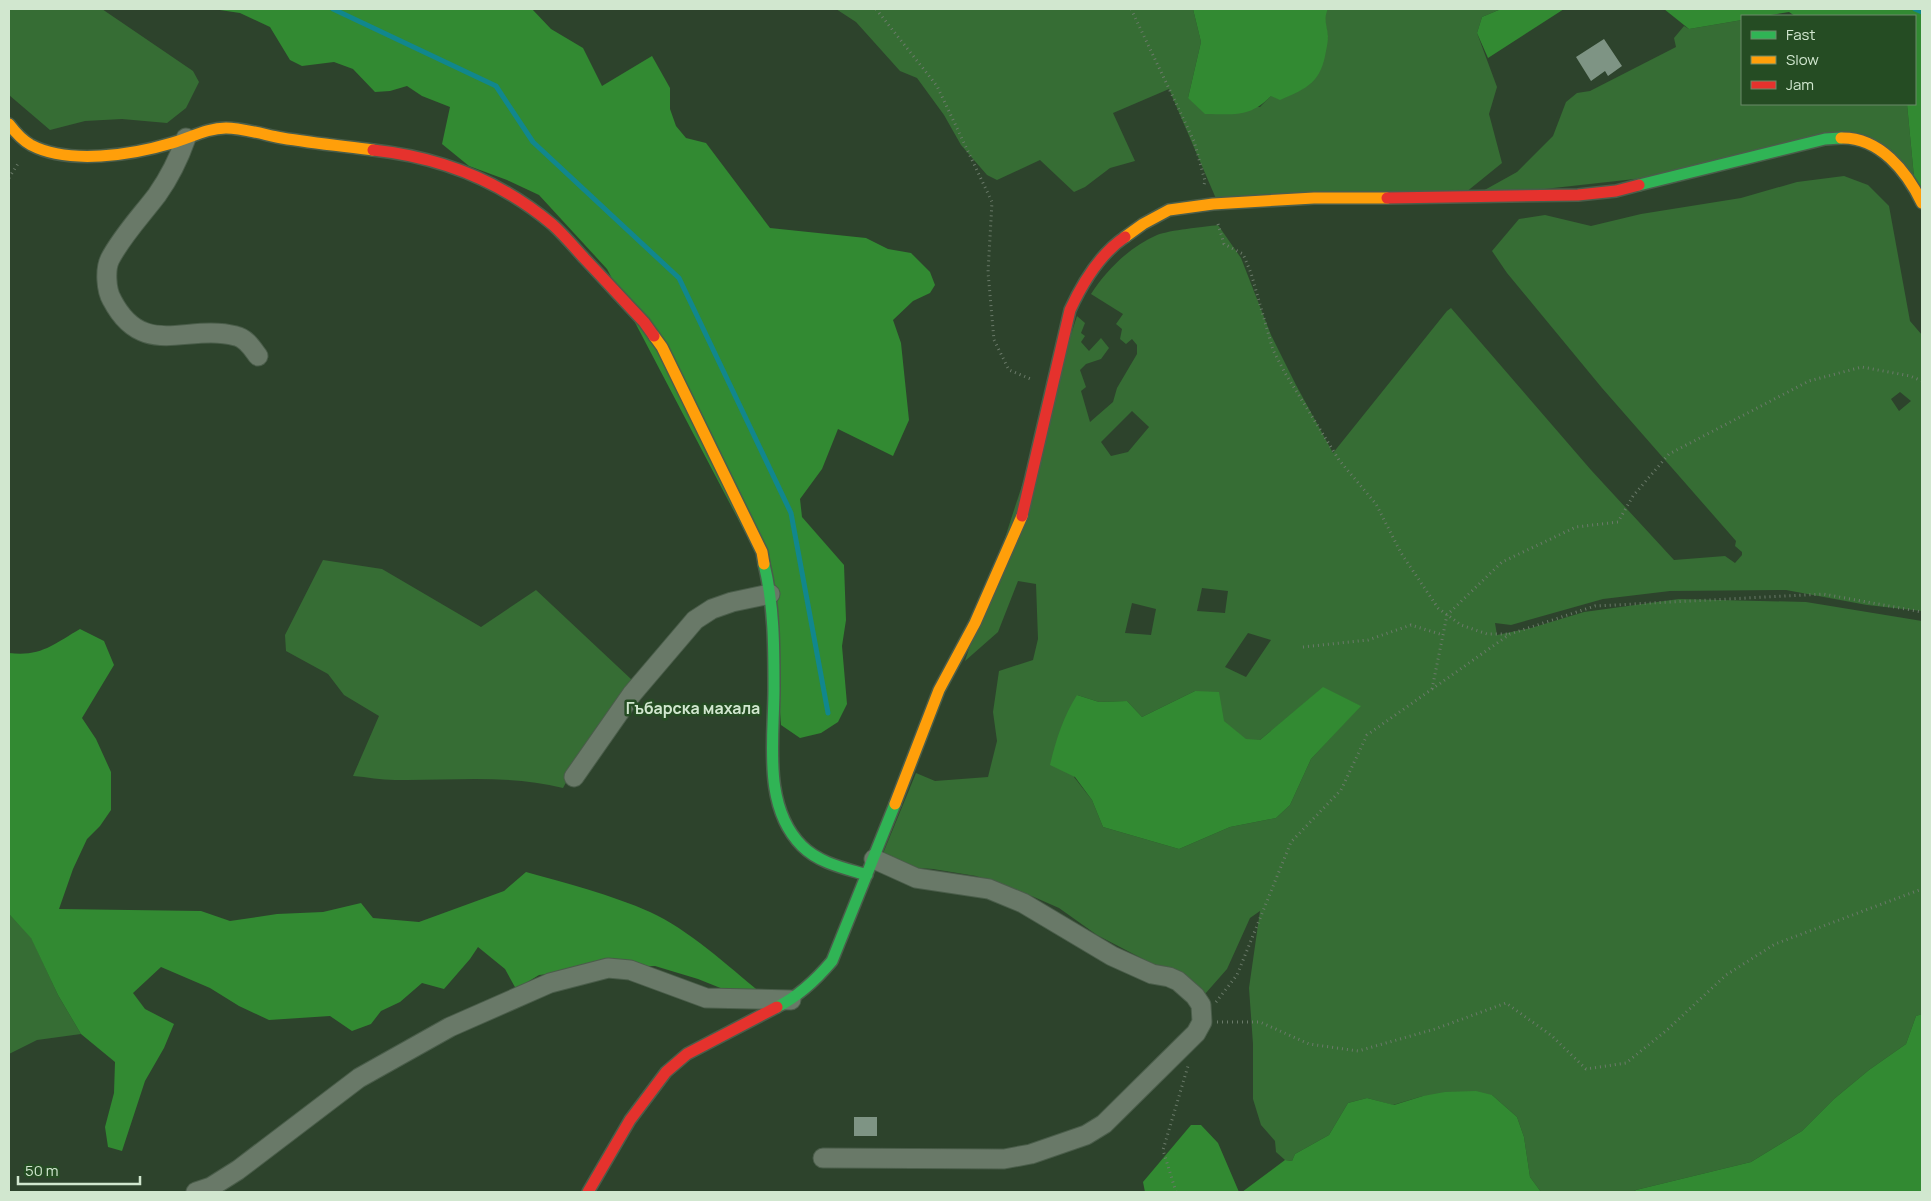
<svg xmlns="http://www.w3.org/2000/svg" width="1931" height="1201" viewBox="0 0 1931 1201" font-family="Manrope,sans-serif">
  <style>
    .green { fill: #366d34; fill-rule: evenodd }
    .forest { fill: #328a32 }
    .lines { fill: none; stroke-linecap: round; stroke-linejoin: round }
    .stream { stroke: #11878d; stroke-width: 5 }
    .building { fill: #7e9484 }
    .street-casing { stroke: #4a5d4a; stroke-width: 21 }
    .fast-casing { stroke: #4a5d4a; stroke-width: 14 }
    .slow-casing { stroke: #4a5d4a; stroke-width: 14 }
    .jam-casing { stroke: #4a5d4a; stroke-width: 14 }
    .path { stroke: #6a7a69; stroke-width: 3; stroke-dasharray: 1 4; stroke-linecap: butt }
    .street { stroke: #697968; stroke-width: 19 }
    .fast { stroke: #30b455; stroke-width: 11 }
    .slow { stroke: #ff9f0a; stroke-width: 11 }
    .jam { stroke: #e5322d; stroke-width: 11 }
    .labels { text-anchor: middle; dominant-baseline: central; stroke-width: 5; stroke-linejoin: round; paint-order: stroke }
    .neighbourhood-label { font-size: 16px; font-weight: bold; fill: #d1e7cf; stroke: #254c23 }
  </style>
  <rect width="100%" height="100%" fill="#2d432c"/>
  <path class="green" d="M9,9H102L193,71L199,82L186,108L167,123L122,119L85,121L50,130L9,95Z
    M836,9H1193L1201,42L1188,98L1260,107L1328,38L1324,16L1328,9H1501L1482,17L1477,33L1497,87L1489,114L1502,163L1460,197L1217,201L1169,89L1113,113L1135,161L1110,168L1085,187L1074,192L1040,160L997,180L987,175L961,145L944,115L917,78L900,71L856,22Z
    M1742,20V104H1907L1914,177L1860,139L1671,175L1472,197L1517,172L1553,136L1566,102L1577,93L1590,91L1676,47L1674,38L1684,26L1689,29Z
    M1844,176L1868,185L1889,206L1910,321L1922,335V611L1867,605L1786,590L1670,591L1603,599L1511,625L1495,623L1497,635L1531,628L1584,612L1679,599L1806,602L1922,621V1014L1916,1016L1906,1044L1869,1070L1834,1099L1802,1131L1751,1162L1636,1190L1633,1192H1541L1530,1177L1524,1137L1517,1117L1492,1095L1423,1096L1393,1105L1367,1098L1348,1103L1329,1135L1295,1154L1292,1161L1285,1160L1276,1152L1275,1141L1261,1125L1253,1099V1044L1249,988L1260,911L1250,918L1227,969L1205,994L1168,972L1097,935L1059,908L1034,897L976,876L933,869L889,866L879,863L916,773L935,781L988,777L997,741L993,712L999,671L1033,660L1038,639L1036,584L1018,581L998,632L965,661L1077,316L1085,323L1081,333L1085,336L1081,342L1089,351L1101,338L1109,348L1101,359L1086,364L1080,370L1086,387L1081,391L1090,422L1113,402L1117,388L1137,354V345L1132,339L1126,344L1120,339L1122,329L1116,324L1123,314L1091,294C1107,269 1130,247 1157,235C1170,230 1203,227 1218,225L1241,258L1271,335L1296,385L1333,453L1447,311L1451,308L1591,470L1674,560L1725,556L1735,563L1742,555V552L1735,546L1736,541L1602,388L1507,273L1492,251L1519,219L1545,215L1591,226L1641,214L1741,198L1797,182ZM1900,392L1911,401L1899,411L1891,399ZM1132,411L1149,427L1128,452L1111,456L1101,442ZM1202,588L1228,591L1225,613L1197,611ZM1132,603L1156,609L1151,635L1125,633ZM1248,633L1271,640L1246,677L1225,667ZM1323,688L1360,706L1311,759L1290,805L1276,818L1230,827L1179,849L1103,827L1092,800L1074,777L1077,695L1099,702L1127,701L1142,717L1195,691L1223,721L1246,740H1260Z
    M323,560L382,569L481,627L536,590L632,680L596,728L563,788C507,774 451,781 395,780C381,780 367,777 353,776L379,716L344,695L328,674L286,651L285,635Z
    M9,914L31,937L58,995L81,1034L37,1040L9,1054Z"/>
  <path class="forest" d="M213,9H532L551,29L583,48L602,86L652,56L670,88V109L676,126L686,138L706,143L770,228L866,238L888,249L911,253L930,272L935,285L930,293L913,301L893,320L901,343L909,420L893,456L838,429L822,469L800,499L802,517L844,565L846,620L842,646L847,704L838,722L821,733L800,738L781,725L770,580L607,269L539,195L507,180L469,166L442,144L450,107L422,96L407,86L390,91L375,92L353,69L334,62L302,66L290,60L270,27L240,13Z
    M1193,9H1328C1323,19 1327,25 1328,36C1328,41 1327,46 1326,51C1321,82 1308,88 1280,100L1271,96C1249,118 1235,114 1205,114L1188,98L1201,42Z
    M1501,9H1564L1488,58L1477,33L1482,17Z
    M1664,9H1922V190L1914,177L1907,104H1915V16H1795L1789,12L1765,16H1742V20L1689,29Z
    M80,629L104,641L114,665L82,718L96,739L111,772V810L100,826L87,839L73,869L59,909L201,911L230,921L277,914L323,912L361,903L373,918L419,922L504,891L526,872C566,883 612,895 650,912C688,929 728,966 761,993H733L698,979L655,966L612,967L539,975L516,989L505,969L478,947L470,959L444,989L422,983L400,1002L381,1011L371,1024L352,1031L330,1016L269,1020L239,1006L210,988L161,967L133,993L145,1009L174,1024L164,1048L145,1081L122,1151L108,1147L105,1127L114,1093L115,1062L81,1034L58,995L31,938L9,914V653C41,657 54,644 80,629Z
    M1323,687L1361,706L1311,759L1290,805L1276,818L1230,827L1179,849L1103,827L1092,800L1075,777L1050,765C1056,740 1063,717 1077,695L1099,702L1127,701L1142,717L1195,691L1219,692L1224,721L1246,739L1260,740Z
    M1922,1014V1192H1633L1636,1190L1751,1162L1802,1131L1834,1099L1869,1070L1906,1044L1916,1016Z
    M1476,1091L1492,1095L1517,1117L1524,1137L1530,1177L1541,1192H1242L1285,1160L1292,1161L1295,1154L1329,1135L1348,1103L1367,1098L1394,1105L1423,1096L1445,1092Z
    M1191,1125H1201L1218,1143L1239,1192H1145L1143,1182Z"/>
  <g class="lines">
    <path class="stream" d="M333,9L496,86L533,142L679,278L791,513L828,713
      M1915,9L1922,12"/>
  </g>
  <path class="building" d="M1604,39L1622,66L1608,76L1605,71L1591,81L1576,57Z
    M854,1117H877V1136H854Z"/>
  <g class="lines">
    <defs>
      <path id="street" d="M186,138C179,158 169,178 157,195C141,216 122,236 110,259C105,269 106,290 112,300C143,360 187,323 236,336C246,338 252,348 258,356
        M574,777L632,694L695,620L712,609L732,602L770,594
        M823,1158L1004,1159L1031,1154L1086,1135L1104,1124L1196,1033L1202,1022L1201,1005L1195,996L1178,981L1169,977L1152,974L1112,956L1023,903L989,889L916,878L874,859
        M196,1192L211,1187L238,1170L359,1078L450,1027L550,983L608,968L630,970L706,998L791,1000"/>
      <path id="fast" d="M1639,185L1825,139L1841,138
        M764,564C774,605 774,647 774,689C774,739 762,806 802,846C819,863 844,868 867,875
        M777,1007C799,996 816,980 832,961L895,804"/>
      <path id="slow" d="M9,124C15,132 22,140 31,145C69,165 132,155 172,143C190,138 207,128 226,128C242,128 266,135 282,138C312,143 342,146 373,150
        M1841,138C1880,137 1907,172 1922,203
        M1125,237L1143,224L1169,210L1213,204L1314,198H1387
        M654,336L662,347L762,552L764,564
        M895,804L939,690L975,623L1022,516"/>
      <path id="jam" d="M373,150C439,157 501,181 553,225C564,235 574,247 584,258C604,279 624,301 644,322L654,336
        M1387,198L1578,195L1616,191L1639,185
        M1022,516L1070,310C1082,284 1101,253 1125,237
        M588,1192L630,1120L666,1072L687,1054L777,1007"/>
    </defs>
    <use href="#street" class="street-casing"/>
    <use href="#fast" class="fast-casing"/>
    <use href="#slow" class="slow-casing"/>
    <use href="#jam" class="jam-casing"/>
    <path class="path" d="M876,9L937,86L992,202L988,272L994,340L1009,370L1033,380
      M1131,9L1194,141L1205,181L1204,185
      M9,178L19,162
      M1218,224L1224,244L1243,254L1251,273L1273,350L1285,373L1339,460L1376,504L1401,553L1438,608L1461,625L1487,634H1510
      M1303,647L1368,640L1411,625L1443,635
      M1432,689L1447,615L1502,562L1576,527L1618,522L1633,496L1669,454L1809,381L1862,367L1910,376L1922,381
      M1216,1002L1237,975L1291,842L1341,790L1367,735L1510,634L1595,606L1823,594L1922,612
      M1217,1022H1260L1309,1044L1358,1051L1435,1029L1506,1003L1552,1036L1586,1069L1626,1063L1667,1030L1726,975L1775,944L1922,889
      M1176,1192L1163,1150L1188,1066"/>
    <use href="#street" class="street"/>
    <use href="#fast" class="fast"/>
    <use href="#slow" class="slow"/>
    <use href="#jam" class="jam"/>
  </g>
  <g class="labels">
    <g class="neighbourhood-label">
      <text x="693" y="708">Гъбарска махала</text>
    </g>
  </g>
  <rect width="1931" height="1201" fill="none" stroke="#d1e7cf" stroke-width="20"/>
  <rect x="1741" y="15" width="175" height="90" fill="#254c23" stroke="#6a8a68"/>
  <rect x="1751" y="31" width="25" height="8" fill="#30b455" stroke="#6a8a68"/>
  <text x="1786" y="40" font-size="15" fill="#d1e7cf">Fast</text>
  <rect x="1751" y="56" width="25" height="8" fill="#ff9f0a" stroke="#6a8a68"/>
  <text x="1786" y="65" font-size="15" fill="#d1e7cf">Slow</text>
  <rect x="1751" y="81" width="25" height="8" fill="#e5322d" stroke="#6a8a68"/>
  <text x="1786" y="90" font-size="15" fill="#d1e7cf">Jam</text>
  <path d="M18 1176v8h122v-8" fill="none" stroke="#d1e7cf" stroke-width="2.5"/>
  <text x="25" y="1176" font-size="15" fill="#d1e7cf" stroke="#254c23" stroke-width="4" paint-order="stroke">50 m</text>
</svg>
